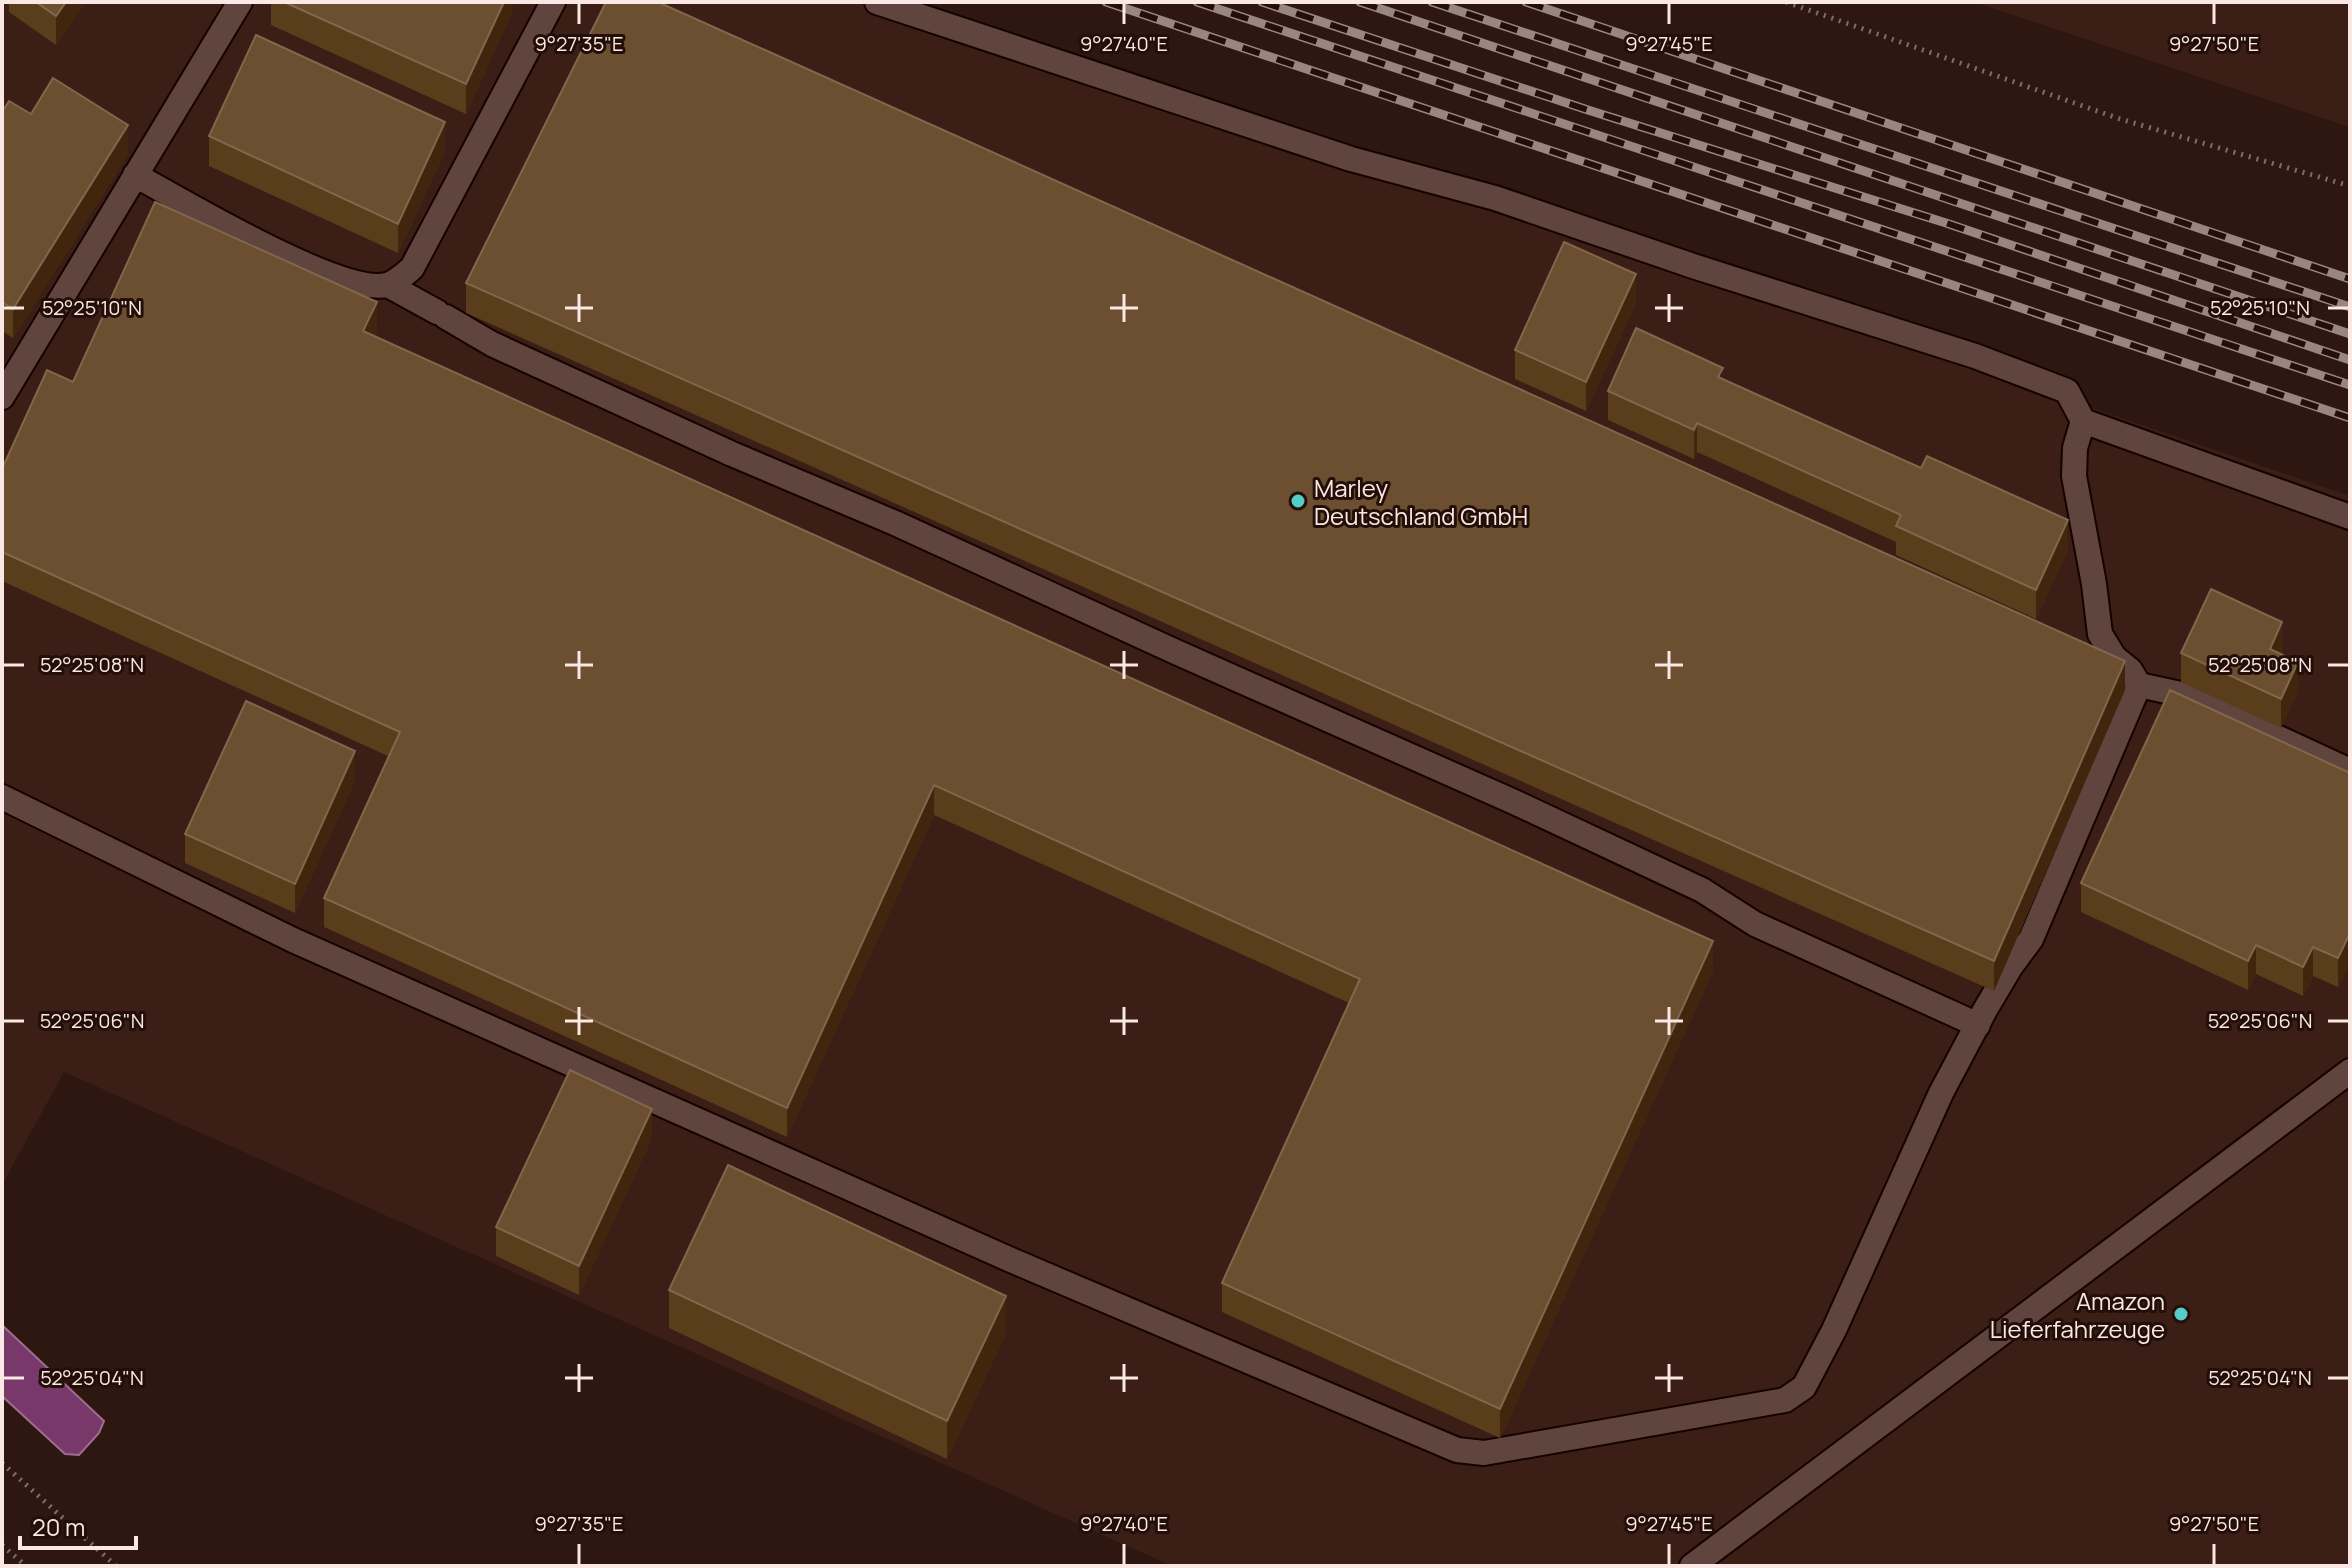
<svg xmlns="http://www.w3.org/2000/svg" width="2352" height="1568" viewBox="0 0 2352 1568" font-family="Manrope,sans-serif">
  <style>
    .built { fill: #3b1e15 }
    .water { fill: #783869; stroke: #9f6d8e; stroke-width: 2 }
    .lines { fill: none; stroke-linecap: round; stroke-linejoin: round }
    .minor-casing { stroke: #150301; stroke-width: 28 }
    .path { stroke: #816d67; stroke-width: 5; stroke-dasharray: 2 6; stroke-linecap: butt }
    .minor { stroke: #5f453d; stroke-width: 24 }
    .rail-casing { stroke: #9a8680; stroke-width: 9 }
    .rail { stroke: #240e08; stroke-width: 6; stroke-dasharray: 18; stroke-linecap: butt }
    .wall { fill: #5a3d1a }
    .shaded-wall { fill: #41260d }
    .building { fill: #6b4f30; stroke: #81674c; stroke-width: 2 }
    .ticks { fill: none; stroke: #f9e8e3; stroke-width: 3 }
    .poi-dot { fill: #54cdc7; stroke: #240e08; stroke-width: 3 }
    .labels { text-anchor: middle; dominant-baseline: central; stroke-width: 6; stroke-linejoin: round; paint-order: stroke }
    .poi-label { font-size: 24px; fill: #f9e8e3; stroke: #240e08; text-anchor: start }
    .ticks-label { font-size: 20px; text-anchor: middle; fill: #f9e8e3; stroke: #240e08; stroke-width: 6; stroke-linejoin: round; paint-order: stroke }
  </style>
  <rect width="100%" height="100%" fill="#2e1710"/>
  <path class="built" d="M2,2H901L2350,496V1566H1172L64,1072L2,1185Z
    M1974,2H2350V127Z"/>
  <path class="water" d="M2,1325L104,1421L99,1433L79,1455L65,1454L2,1396Z"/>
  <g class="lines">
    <defs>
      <path id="minor" d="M135,175C183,201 340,296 387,285C395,283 405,274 412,268L553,2
        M388,285L437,312
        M446,317L492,344L732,454L895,523L1176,652L1512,801L1702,890L1755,924L1978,1025
        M2,397L240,2
        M2083,421L2350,517
        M2139,685L2185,695L2350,771
        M2,797L293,940L1011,1260L1457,1450L1484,1453L1785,1400L1804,1387L1834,1330L1941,1093L1985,1010L2011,966L2031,939L2139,685L2130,670L2114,657L2100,634L2094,584L2074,476L2075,448L2083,421L2067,391L1975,356L1693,266L1495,198L1351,159L877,2
        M1692,1566L2350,1071"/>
    </defs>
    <use href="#minor" class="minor-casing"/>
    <path class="path" d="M1786,2L2120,119L2350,186
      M2,1463L116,1566
      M2,1545L26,1566"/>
    <use href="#minor" class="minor"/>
    <defs>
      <path id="rail" d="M1106,2L2350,418
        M1197,2L2350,385
        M1262,2L1588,110L1946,223L2350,360
        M1360,2L2350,334
        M1432,2L2350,307
        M1526,2L2350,279"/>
    </defs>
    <use href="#rail" class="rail-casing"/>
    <use href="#rail" class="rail"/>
  </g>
  <path class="wall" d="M9,2H86L56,45L9,12Z
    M271,2H513V10L466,114L271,25Z
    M2,112L31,114L128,154L13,338L2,331Z
    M209,136L445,151L398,253L209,166Z
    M466,283L2125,690L1994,991L466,313Z
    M1636,303L1586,411L1515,379V350Z
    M377,331L375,336L1713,971L1500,1438L1222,1312V1283L1349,1003L934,815L787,1137L324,927V898L388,756L2,581V469L73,382Z
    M1723,379L2068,549L2036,619L1896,555V542L1697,452L1694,459L1608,420V391Z
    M2282,651L2281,654L2298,691L2281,728L2181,682V653Z
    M2350,773V963L2338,987L2313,976L2303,996L2256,974L2248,990L2081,912V883Z
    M355,780L295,913L185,863V834Z
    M652,1138L579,1295L496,1256V1227Z
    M669,1290L1006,1333L947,1459L669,1328Z"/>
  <path class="shaded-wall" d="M66,2H86L56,45V16Z
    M504,2H513V10L466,114V84Z
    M445,122V151L398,253V224Z
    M128,125V154L13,338V309Z
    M1636,274V303L1586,411V382Z
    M377,302V331L363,360V331Z
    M1697,423V452L1694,459V430Z
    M2068,520V549L2036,619V590Z
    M2282,622V651L2270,678V649Z
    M2125,661V690L1994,991V961Z
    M2298,662V691L2281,728V699Z
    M355,751V780L295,913V884Z
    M934,785V815L787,1137V1108Z
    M2350,933V963L2338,987V958Z
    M1713,941V971L1500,1438V1409Z
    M2256,945V974L2248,990V961Z
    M2313,947V976L2303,996V967Z
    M652,1109V1138L579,1295V1266Z
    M1006,1296V1333L947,1459V1421Z"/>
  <path class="building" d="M36,2H66L56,16Z
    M284,2H504L466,84Z
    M606,2H658L2125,661L1994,961L466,283Z
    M256,35L445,122L398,224L209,136Z
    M53,78L128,125L13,309L2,302V112L9,101L31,114Z
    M155,202L377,302L363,331L1713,941L1500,1409L1222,1283L1360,979L934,785L787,1108L324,898L400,732L2,552V469L47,370L73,382Z
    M1564,242L1636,274L1586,382L1515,350Z
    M1636,328L1723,368L1718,377L1921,468L1927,456L2068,520L2036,590L1896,526L1901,515L1697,423L1694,430L1608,391Z
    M2211,589L2282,622L2270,649L2298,662L2281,699L2181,653Z
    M2170,690L2350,773V933L2338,958L2313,947L2303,967L2256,945L2248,961L2081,883Z
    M246,701L355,751L295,884L185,834Z
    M570,1070L652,1109L579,1266L496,1227Z
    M728,1165L1006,1296L947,1421L669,1290Z"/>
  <path class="ticks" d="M579,4V24M1124,4V24M1669,4V24M2214,4V24M579,294V322M1124,294V322M1669,294V322M4,308H24M565,308H593M1110,308H1138M1655,308H1683M2328,308H2348M579,651V679M1124,651V679M1669,651V679M4,665H24M565,665H593M1110,665H1138M1655,665H1683M2328,665H2348M579,1007V1035M1124,1007V1035M1669,1007V1035M4,1021H24M565,1021H593M1110,1021H1138M1655,1021H1683M2328,1021H2348M579,1364V1392M1124,1364V1392M1669,1364V1392M4,1378H24M565,1378H593M1110,1378H1138M1655,1378H1683M2328,1378H2348M579,1544V1564M1124,1544V1564M1669,1544V1564M2214,1544V1564"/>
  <g class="poi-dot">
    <circle cx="1298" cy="501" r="8"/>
    <circle cx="2181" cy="1314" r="8"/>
  </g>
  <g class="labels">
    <g class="poi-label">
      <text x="1314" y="487">Marley<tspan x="1314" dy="28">Deutschland GmbH</tspan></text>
      <text x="2165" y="1300" text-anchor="end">Amazon<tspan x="2165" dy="28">Lieferfahrzeuge</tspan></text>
    </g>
  </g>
  <g class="ticks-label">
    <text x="579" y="51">9°27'35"E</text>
    <text x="1124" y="51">9°27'40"E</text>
    <text x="1669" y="51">9°27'45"E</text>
    <text x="2214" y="51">9°27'50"E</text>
    <text x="92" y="315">52°25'10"N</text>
    <text x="2260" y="315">52°25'10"N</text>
    <text x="92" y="672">52°25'08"N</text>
    <text x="2260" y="672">52°25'08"N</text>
    <text x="92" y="1028">52°25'06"N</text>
    <text x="2260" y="1028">52°25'06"N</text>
    <text x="92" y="1385">52°25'04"N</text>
    <text x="2260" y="1385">52°25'04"N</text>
    <text x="579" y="1531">9°27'35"E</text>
    <text x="1124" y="1531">9°27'40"E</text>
    <text x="1669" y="1531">9°27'45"E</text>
    <text x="2214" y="1531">9°27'50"E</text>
  </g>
  <rect width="2352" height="1568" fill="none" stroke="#f9e8e3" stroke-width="8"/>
  <path d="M20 1536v12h116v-12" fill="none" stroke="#f9e8e3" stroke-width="4"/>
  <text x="32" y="1536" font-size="24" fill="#f9e8e3" stroke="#240e08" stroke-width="6" paint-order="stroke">20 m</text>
</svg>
